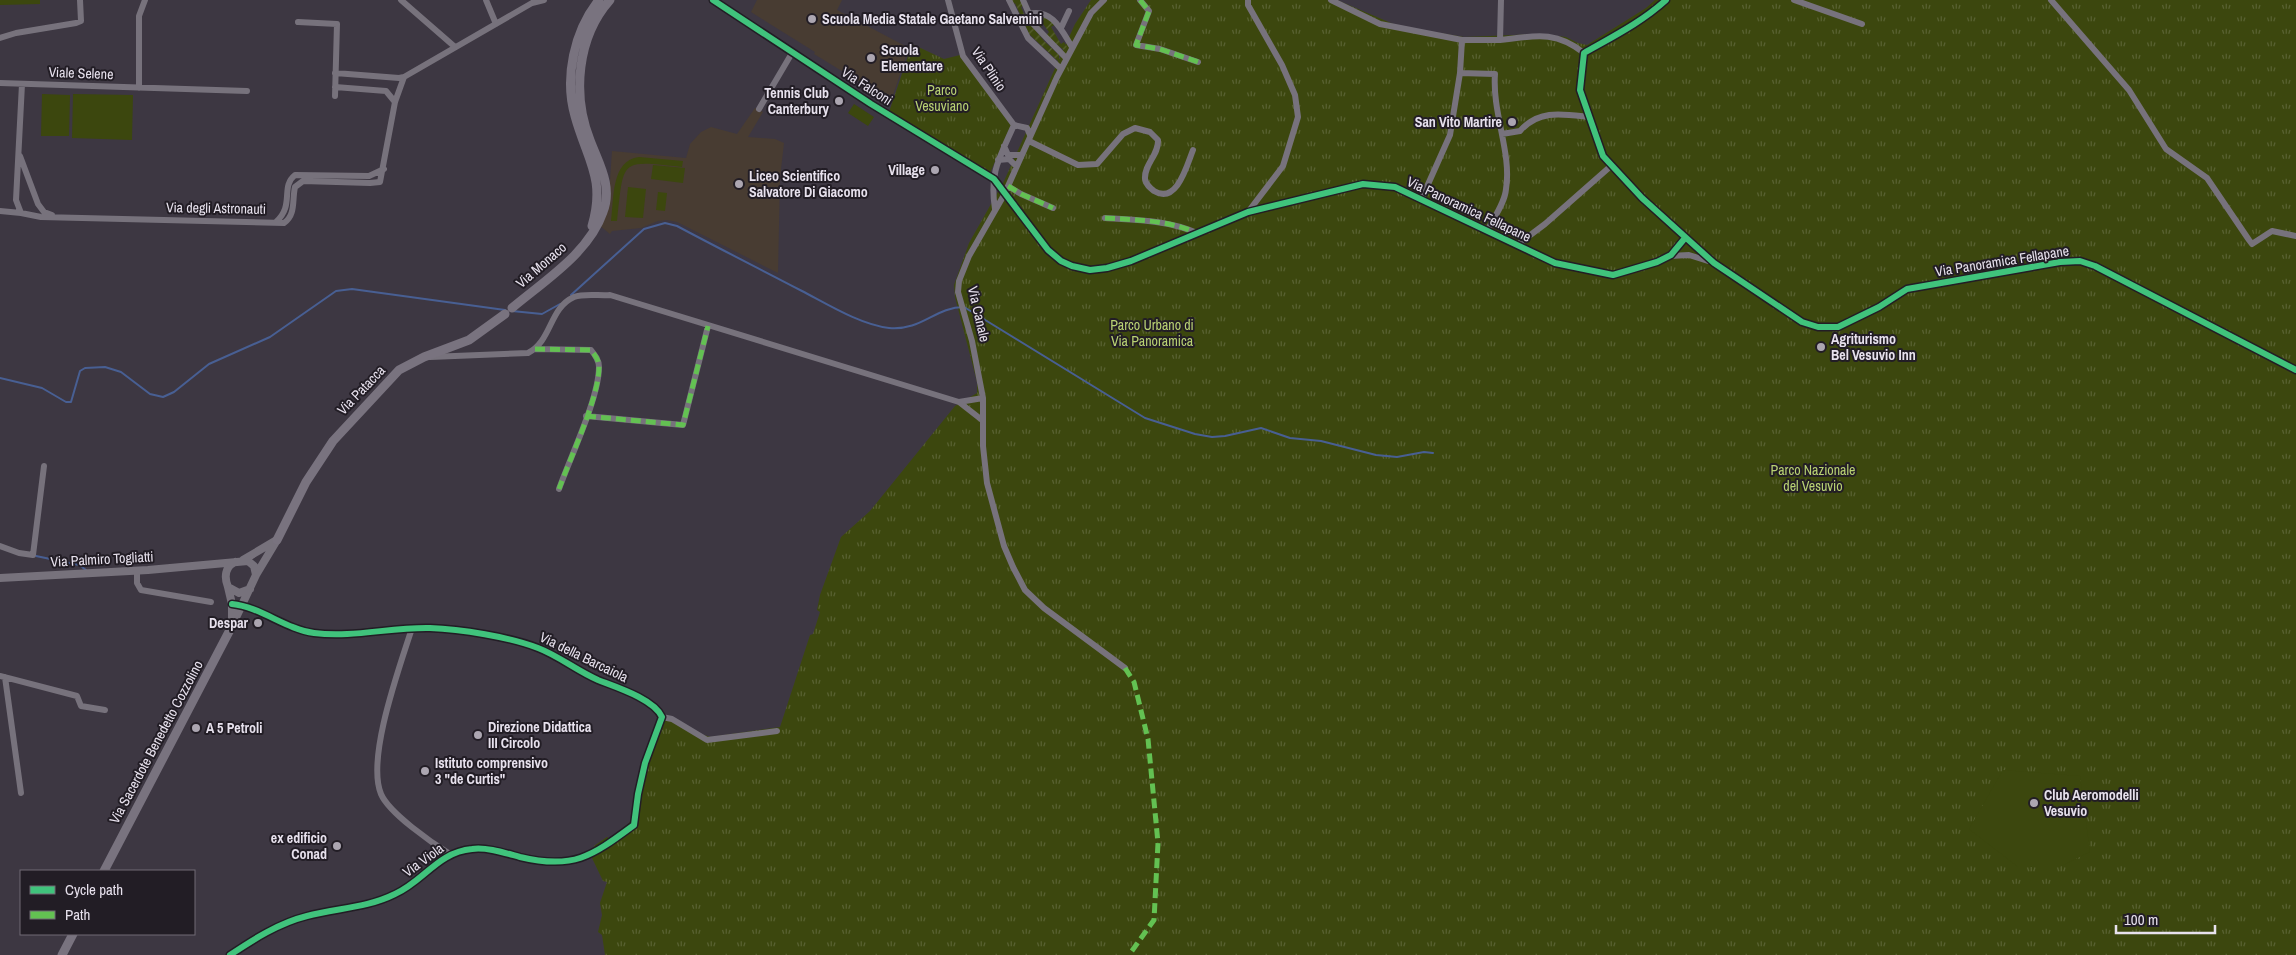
<svg xmlns="http://www.w3.org/2000/svg" width="2296" height="955" viewBox="0 0 2296 955" font-family="'Archivo Narrow',sans-serif">
  <style>
    .education { fill: #483c32 }
    .park { fill: url(#park-tufts) }
    .garden { fill: url(#garden-furrows) }
    .pitch { fill: #3c470e }
    .lines { fill: none; stroke-linecap: round; stroke-linejoin: round }
    .stream { stroke: #485f93; stroke-width: 2 }
    .minor { stroke: #77727c; stroke-width: 6 }
    .tertiary { stroke: #77727c; stroke-width: 8 }
    .secondary { stroke: #79737f; stroke-width: 9 }
    .quiet { stroke: #63c152; stroke-width: 5; stroke-dasharray: 10 5; stroke-linecap: butt }
    .cycleway-casing { stroke: #221d25; stroke-width: 9 }
    .cycleway { stroke: #40c37c; stroke-width: 6 }
    .poi-dot { fill: #aca6b1; stroke: #221d25; stroke-width: 2 }
    .labels { text-anchor: middle; dominant-baseline: central; stroke-width: 4; stroke-linejoin: round; paint-order: stroke }
    .poi-label { font-size: 14px; font-weight: bold; fill: #e7e1ed; stroke: #221d25; text-anchor: start }
    .street-label { font-size: 14px; fill: #e7e1ed; stroke: #221d25 }
    .park-label { font-size: 14px; fill: #b9d273; stroke: #221d25 }
  </style>
  <defs>
    <pattern id="park-tufts" width="24" height="20" patternUnits="userSpaceOnUse" patternTransform="scale(1.25)"><rect width="24" height="20" fill="#3c470e"/><path d="M3 7l-1-3M5 7V3M7 7l1-3M15 17l-1-3M17 17v-4M19 17l1-3" fill="none" stroke="#586131"/></pattern>
    <pattern id="garden-furrows" width="10" height="10" patternUnits="userSpaceOnUse" patternTransform="scale(1.25)"><rect width="10" height="10" fill="#3c470e"/><path d="M-1 1l2-2M0 10L10 0M9 11l2-2" fill="none" stroke="#586131"/></pattern>
  </defs>
  <rect width="100%" height="100%" fill="#3d3742"/>
  <path class="education" d="M757,0H842L837,10L909,48L891,101L814,54L815,52L751,12Z
    M755,108L763,112L748,137L775,139L784,143L780,178L778,273L677,222L667,220L658,221L641,228L612,231L610,234L599,225L608,209L612,151L686,158L690,144L701,132L711,127L737,134Z"/>
  <path class="park" d="M1091,0H1337L1398,26L1464,37L1540,34L1566,37L1578,43L1587,45L1646,8L1655,0H2296V955H605L602,935L598,932L602,915L600,903L607,882L603,881L592,858L594,846L607,837L610,839L629,823L633,817L659,719L669,716L689,731L711,737L780,727L810,635L813,634L820,612L817,610L820,595L841,537L870,511L955,406L977,393V382L955,297L954,285L969,243L1004,181L1075,24Z
    M912,44L944,59L960,55L1011,125L990,173L889,112Z"/>
  <path class="garden" d="M1011,0H1021L1023,6L1021,7L1029,26L1031,25L1044,41L1059,55V62L1029,34L1015,3L1013,5Z
    M1035,15H1039L1038,19L1042,21L1044,16L1056,24L1051,27L1061,44L1064,42L1067,47L1064,50L1046,36L1049,32L1043,24L1040,28Z"/>
  <path class="pitch" d="M0,0H40V4L0,5Z
    M42,94L70,95L69,136H41Z
    M73,94L133,95L132,140L72,138Z
    M854,104L874,117L868,126L848,113Z
    M639,157L683,161L682,167C619,160 624,159 617,221H611C614,199 611,160 639,157Z
    M653,165L685,168L683,183L651,179Z
    M628,187L646,189L643,218L625,217Z
    M658,192L667,193L665,211L656,210Z
    M2003,770L2080,776L2090,852L2059,867H2018L1969,829Z"/>
  <g class="lines">
    <path class="stream" d="M571,295L644,229L665,223L677,226C718,248 760,269 802,291C827,304 861,325 889,328C922,331 935,307 964,307L1145,418L1195,434L1212,437L1225,436L1261,428L1290,438L1321,441L1376,455L1397,457L1424,452L1433,453
      M512,311L542,314L560,304
      M0,378L42,388L66,402H71L80,371L85,368L105,367L121,372L150,394L163,397L174,392L209,364L270,337L336,291L352,289L505,310
      M36,556L79,565L86,570"/>
    <path class="minor" d="M401,0L455,47
      M486,0L496,24
      M713,0L871,104L994,179L1048,250L1061,261L1072,266L1090,270L1107,268L1131,261L1248,212L1363,184L1395,187L1555,263L1613,275L1657,262L1671,255L1685,238
      M948,0L963,56L1014,125
      M1009,0L1028,38L1061,69
      M1023,0L1034,25L1066,58
      M1104,0L1091,13L1057,77L1004,195L969,256L959,281L958,292L972,341L983,398V446L987,483L1004,546L1013,567L1025,590L1044,608L1125,668
      M1140,0L1149,11L1136,45L1160,49L1198,62
      M1248,0V5L1282,65L1295,95L1298,117L1283,166L1248,212
      M1331,0L1380,24L1462,40L1460,73L1450,135L1421,200
      M1666,0C1642,22 1612,37 1584,53L1580,90L1603,156L1642,198L1714,263L1802,322L1818,327H1838L1879,307L1907,289L2060,262L2080,261L2095,266L2296,370
      M1794,0L1862,24
      M2051,0L2129,90L2166,149L2207,178L2249,240L2252,244L2272,231L2296,236
      M1029,14C1052,8 1062,31 1072,47
      M298,22L337,24L335,96
      M1061,28L1069,11
      M0,38L16,33L76,23L81,21L80,0
      M1462,40H1500L1501,0
      M1500,40C1534,36 1555,30 1584,53
      M335,73L399,78L404,77
      M1460,73L1495,74C1492,113 1512,153 1506,189C1505,203 1493,219 1487,231
      M0,83L247,91
      M22,84L16,200L21,213L41,217L284,223C296,215 292,200 295,187L303,181L370,183L380,182L395,102L404,77L532,3L544,0
      M335,87L386,91L395,102
      M139,88V16L145,0
      M759,109L792,53
      M1014,125L1027,128L1030,135
      M1502,134L1520,131C1539,109 1563,114 1589,117
      M1029,141L1078,165L1097,164L1123,134L1135,128L1150,132L1158,140C1159,155 1144,164 1145,179C1146,185 1150,188 1154,191C1177,205 1187,165 1193,150
      M1004,146L1008,155H1020
      M20,156L38,204L44,212L52,215
      M998,160L1009,159L1016,166
      M1008,186L1021,194L1053,208
      M995,209C989,172 1000,157 1014,125
      M0,211L21,213
      M1105,218C1137,220 1168,220 1197,233
      M276,222C295,205 280,187 295,175L369,176L384,169
      M1517,245L1545,224L1612,165
      M1669,256L1689,255L1708,261
      M535,349L591,350C595,355 599,360 599,367C599,398 570,458 559,489
      M430,357L528,353C552,341 549,308 574,297C584,293 600,296 610,295L959,402L982,420
      M959,402L983,398
      M586,416L683,425L708,326
      M0,546L19,553L33,555L44,466
      M137,570V583L141,590L211,602
      M412,628C400,666 366,758 381,794C389,813 432,843 450,854
      M0,676L77,696L81,706L105,710
      M5,677L21,793
      M662,717L672,719L707,740L777,731
      M230,955C254,939 279,923 307,916C337,908 367,908 395,894C424,881 438,852 472,849C487,847 505,853 520,857C574,870 592,856 634,825L638,794L645,763L662,717C654,699 616,687 598,680C577,671 559,656 538,648C508,636 466,630 434,628C392,626 356,638 313,633C287,629 262,608 239,605"/>
    <path class="tertiary" d="M243,560L275,541
      M235,562C225,567 224,577 228,587L239,593L250,589
      M256,575L277,540
      M0,578L148,570L248,561L254,566L256,575L232,626
      M228,587L232,604V622"/>
    <path class="secondary" d="M592,226C606,178 587,160 575,116C564,78 574,31 599,0
      M512,308C544,281 589,253 603,212C613,186 599,164 590,140C572,95 577,37 610,0
      M277,540L306,482L333,441L399,370L424,357L469,340L505,314
      M104,871L232,626
      M62,955L73,934"/>
    <path class="quiet" d="M1140,0L1149,11L1136,45L1160,49L1198,62
      M1008,186L1021,194L1053,208
      M1105,218C1137,220 1168,220 1197,233
      M535,349L591,350C595,355 599,360 599,367C599,398 570,458 559,489
      M586,416L683,425L708,326
      M1125,668L1134,682L1148,739L1158,843L1154,920L1129,955"/>
    <defs>
      <path id="cycleway" d="M713,0L871,104L994,179L1048,250L1061,261L1072,266L1090,270L1107,268L1131,261L1248,212L1363,184L1395,187L1555,263L1613,275L1657,262L1671,255L1685,238
        M1666,0C1642,22 1612,37 1584,53L1580,90L1603,156L1642,198L1714,263L1802,322L1818,327H1838L1879,307L1907,289L2060,262L2080,261L2095,266L2296,370
        M230,955C254,939 279,923 307,916C337,908 367,908 395,894C424,881 438,852 472,849C487,847 505,853 520,857C574,870 592,856 634,825L638,794L645,763L662,717C654,699 616,687 598,680C577,671 559,656 538,648C510,637 460,629 430,628C391,627 353,638 314,633C285,629 261,607 232,604"/>
    </defs>
    <use href="#cycleway" class="cycleway-casing"/>
    <use href="#cycleway" class="cycleway"/>
  </g>
  <g class="poi-dot">
    <circle cx="812" cy="19" r="5"/>
    <circle cx="871" cy="58" r="5"/>
    <circle cx="839" cy="101" r="5"/>
    <circle cx="1512" cy="122" r="5"/>
    <circle cx="935" cy="170" r="5"/>
    <circle cx="739" cy="184" r="5"/>
    <circle cx="1821" cy="347" r="5"/>
    <circle cx="258" cy="623" r="5"/>
    <circle cx="196" cy="728" r="5"/>
    <circle cx="478" cy="735" r="5"/>
    <circle cx="425" cy="771" r="5"/>
    <circle cx="2034" cy="803" r="5"/>
    <circle cx="337" cy="846" r="5"/>
  </g>
  <g class="labels">
    <g class="poi-label">
      <text x="822" y="19">Scuola Media Statale Gaetano Salvemini</text>
      <text x="881" y="50">Scuola<tspan x="881" dy="16">Elementare</tspan></text>
      <text x="829" y="93" text-anchor="end">Tennis Club<tspan x="829" dy="16">Canterbury</tspan></text>
      <text x="1502" y="122" text-anchor="end">San Vito Martire</text>
      <text x="925" y="170" text-anchor="end">Village</text>
      <text x="749" y="176">Liceo Scientifico<tspan x="749" dy="16">Salvatore Di Giacomo</tspan></text>
      <text x="1831" y="339">Agriturismo<tspan x="1831" dy="16">Bel Vesuvio Inn</tspan></text>
      <text x="248" y="623" text-anchor="end">Despar</text>
      <text x="488" y="727">Direzione Didattica<tspan x="488" dy="16">III Circolo</tspan></text>
      <text x="206" y="728">A 5 Petroli</text>
      <text x="435" y="763">Istituto comprensivo<tspan x="435" dy="16">3 "de Curtis"</tspan></text>
      <text x="2044" y="795">Club Aeromodelli<tspan x="2044" dy="16">Vesuvio</tspan></text>
      <text x="327" y="838" text-anchor="end">ex edificio<tspan x="327" dy="16">Conad</tspan></text>
    </g>
    <g class="street-label">
      <text transform="translate(989 69) rotate(56)">Via Plinio</text>
      <text transform="translate(81 73) rotate(2)">Viale Selene</text>
      <text transform="translate(867 86) rotate(33)">Via Falconi</text>
      <text transform="translate(216 208) rotate(1)">Via degli Astronauti</text>
      <text transform="translate(1469 209) rotate(25)">Via Panoramica Fellapane</text>
      <text transform="translate(2002 261) rotate(-9)">Via Panoramica Fellapane</text>
      <text transform="translate(541 265) rotate(-41)">Via Monaco</text>
      <text transform="translate(979 314) rotate(77)">Via Canale</text>
      <text transform="translate(361 390) rotate(-46)">Via Patacca</text>
      <text transform="translate(102 559) rotate(-3)">Via Palmiro Togliatti</text>
      <text transform="translate(584 657) rotate(26)">Via della Barcaiola</text>
      <text transform="translate(156 742) rotate(-62)">Via Sacerdote Benedetto Cozzolino</text>
      <text transform="translate(423 860) rotate(-36)">Via Viola</text>
    </g>
    <g class="park-label">
      <text x="942" y="90">Parco<tspan x="942" dy="16">Vesuviano</tspan></text>
      <text x="1152" y="325">Parco Urbano di<tspan x="1152" dy="16">Via Panoramica</tspan></text>
      <text x="1813" y="470">Parco Nazionale<tspan x="1813" dy="16">del Vesuvio</tspan></text>
    </g>
  </g>
  <rect x="20" y="870" width="175" height="65" fill="#221d25" stroke="#716b75"/>
  <rect x="30" y="886" width="25" height="8" fill="#40c37c" stroke="#716b75"/>
  <text x="65" y="895" font-size="15" fill="#e7e1ed">Cycle path</text>
  <rect x="30" y="911" width="25" height="8" fill="#63c152" stroke="#716b75"/>
  <text x="65" y="920" font-size="15" fill="#e7e1ed">Path</text>
  <path d="M2116 925v8h99v-8" fill="none" stroke="#e7e1ed" stroke-width="2.5"/>
  <text x="2124" y="925" font-size="15" fill="#e7e1ed" stroke="#221d25" stroke-width="4" paint-order="stroke">100 m</text>
</svg>
